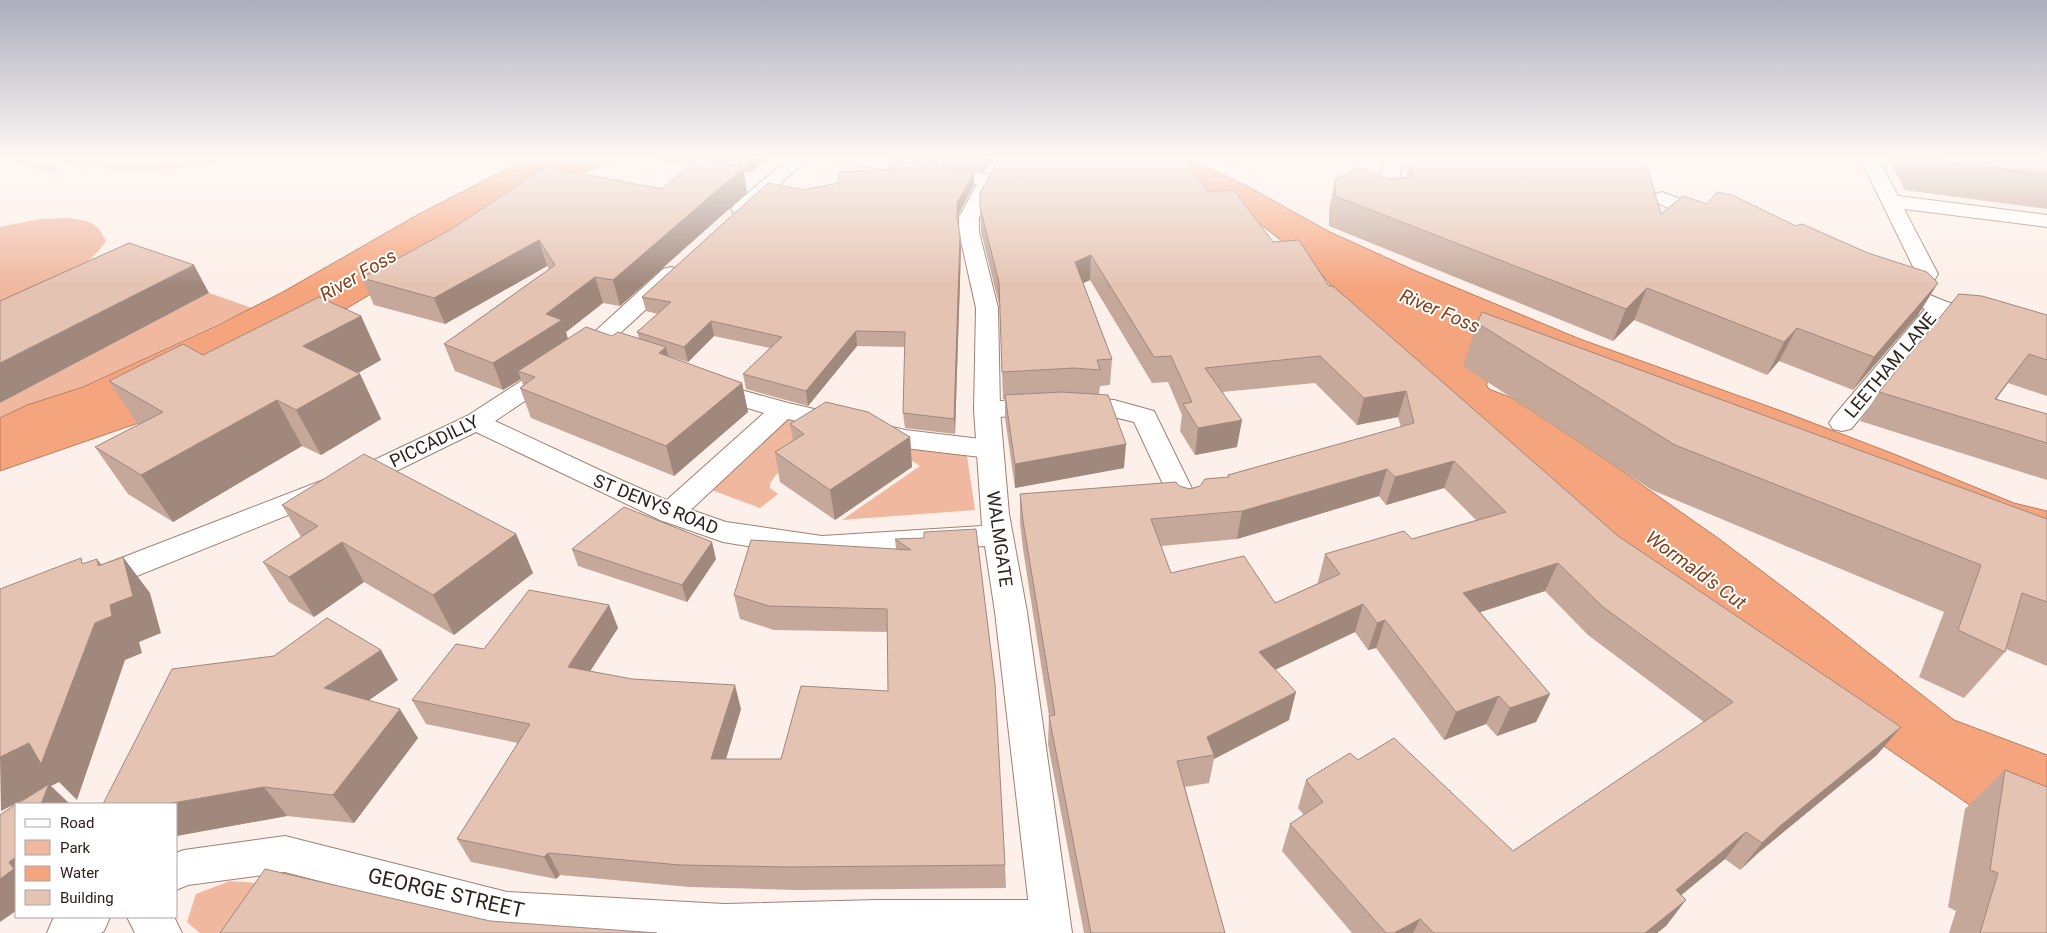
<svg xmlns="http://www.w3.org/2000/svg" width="2047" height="933" viewBox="0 0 2047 933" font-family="Roboto,sans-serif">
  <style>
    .green { fill: #efb89f }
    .water { fill: #f5a57e; stroke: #b97d60 }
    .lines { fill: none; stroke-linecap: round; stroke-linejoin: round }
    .pedestrian-casing { stroke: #a08172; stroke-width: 2 }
    .minor-casing { stroke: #a08172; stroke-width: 2 }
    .tertiary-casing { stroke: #a08172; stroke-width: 2 }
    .pedestrian { fill: #fff; fill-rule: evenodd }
    .minor { fill: #fff; fill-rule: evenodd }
    .tertiary { fill: #fff; fill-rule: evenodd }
    .wall { fill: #c5a89a; fill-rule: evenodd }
    .shaded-wall { fill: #a0887d }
    .building { fill: #e5c3b3; stroke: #a0887d; fill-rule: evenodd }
    .labels { text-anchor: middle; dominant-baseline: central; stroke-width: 4; stroke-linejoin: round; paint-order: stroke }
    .street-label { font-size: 18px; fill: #2e211b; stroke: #fff }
    .water-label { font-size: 19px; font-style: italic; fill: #863e16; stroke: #fff }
    .near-street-label { font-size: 21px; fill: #2e211b; stroke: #fff }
  </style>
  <rect width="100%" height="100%" fill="#fdefe9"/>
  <path class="green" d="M0,156H20L62,169L51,173Z
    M45,156H237C186,171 143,172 92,167L87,169Z
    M68,218C88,221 97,221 106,241C84,275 36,289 0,307V227L40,219Z
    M209,293L252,308L83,387L27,405L0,418V403Z
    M797,417L798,458L775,476L770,484V488L778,494L760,508L709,489L786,418Z
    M880,440L967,456L975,510L842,520L920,466Z
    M230,881L279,885L246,933H200L187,922L196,894Z"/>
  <path class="water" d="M532,156H625L556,184L221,383L156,417L0,471V418L27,405L83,387L218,325L281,293L419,214Z
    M1181,156L1247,186L1328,231L1416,271L1580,339L1787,413L1894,454L2014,503L2047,511V565L1498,370L1486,384L1489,389L1512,398L1608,461L1718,538L1824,618L1954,720L2047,755V840L1974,808L1805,692L1715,626L1360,318L1316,268L1245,212L1195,182Z"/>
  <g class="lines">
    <defs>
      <path id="pedestrian" d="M1662,192L1696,205L1718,208L1721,212L1718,216C1695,222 1675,211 1655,202L1652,198L1655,194Z
        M1891,279L1947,302L2047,331V346L1944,316L1851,429L1842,431L1833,429L1829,423L1833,417L1925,309L1883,291L1880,286L1883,281Z"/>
      <path id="minor" d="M1386,156H1404L1395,195L1401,198L1404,202L1401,206C1391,209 1380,206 1374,197Z
        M1859,156H1877L1898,196L2047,215V227L1904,209L1938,274L1935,279L1927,281L1919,279Z
        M730,387L788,403L905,430L989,440L999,443L1003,449L999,455L989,458L905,448L788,419L680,520L670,523L660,520L656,513L660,506L764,413L721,400L717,395L721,390Z
        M1073,396L1114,400L1154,411L1200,505L1196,512L1186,515L1176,512L1134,422C1085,408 1038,414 987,418L978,416L974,410L978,404L987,402Z
        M285,836L507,892L724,904L877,900H1050L1064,905L1070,919L1064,933H552L507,930L285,872L188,885L176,890V853L184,850Z
        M56,917H110L104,931L101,933H47L53,919Z
        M127,917H174L182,933H135Z"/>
      <path id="tertiary" d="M791,156H811L748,213L741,215L734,213L731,209L734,205Z
        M829,156H872L989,174L996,176L999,180L979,217V232L998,308L1000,410L1009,514L1027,612L1072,933H1032L995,612L985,546L822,558L723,542L660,520L476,432L390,474L107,588L96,591L85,588L81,580L85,572L370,462L467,416L589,337L663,269L671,267L679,269L682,274L679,279L605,347L495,421L621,480L680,506L726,522L822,536L982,526L974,410L976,308L959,232V217L977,184L838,162L831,160Z"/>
    </defs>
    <use href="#pedestrian" class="pedestrian-casing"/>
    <use href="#minor" class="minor-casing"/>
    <use href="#tertiary" class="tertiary-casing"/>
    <use href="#pedestrian" class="pedestrian"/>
    <use href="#minor" class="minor"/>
    <use href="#tertiary" class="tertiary"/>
  </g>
  <path class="wall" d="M633,156H769L751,173L744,172L747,193L620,306L603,303L566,332L568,339L612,336L639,338L637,332L658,314L646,311L642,297L804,190L838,183L889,170L888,159L974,172V185L957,217L961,249L955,434L905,428L903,413L905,347L857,346L808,406L746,389L743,374L770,348L714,336L688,362L668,356L742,383L748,412L674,476L531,418L520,388L523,385L521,379L503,390L455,371L444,344L549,269L547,266L445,324L374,305L362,278L662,189L691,164Z
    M879,156H997L983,172Z
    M1189,156L1186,160L1208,192L1329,286L1618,536L1877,755L1758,853L1740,870L1725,859L1681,895L1666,926L1657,933H1352L1282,851L1290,824L1304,815L1298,808L1306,780L1358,760L1513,851L1704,722L1588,635L1545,591L1480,612L1550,694L1536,722L1497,736L1486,724L1444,740L1376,648L1368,650L1355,632L1275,670L1289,720L1214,759L1209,783L1185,787L1225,933H1084L1048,744L1049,716L1023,549L1020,522V494L1179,486L1190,489L1228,478V475L1401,427L1398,417L1357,425L1315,383L1222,392L1237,447L1195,455L1180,431L1182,415L1168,382L1152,383L1090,280L1083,283L1112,359L1110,385L1100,386L1099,394L1124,468L1015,488L1005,418V399H1003L1000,308L981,232L980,207ZM1444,488L1476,520L1412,539L1325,554L1318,582V583L1275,603L1171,573L1161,546L1237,539L1379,496L1386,505Z
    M1887,156H2047V209L1905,190Z
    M1409,167L1661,214L1918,315L1853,390L1779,361L1767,375L1634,320L1613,341L1329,226V210L1335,180L1406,178Z
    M2047,315V396L2008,383L1996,399L2047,414V480L1860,421L1879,392Z
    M361,316L381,360L358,373L360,374L381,419L321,455L302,446L173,522L128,494L95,447L138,425L109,381Z
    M1477,323L2047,519V666L2006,649L2005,652L1964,698L1919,677L1944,612L1652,490L1463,366Z
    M790,424L910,437L912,467L835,520L780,482L775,452L793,441Z
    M282,505L516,534L533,573L454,635L364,582L314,617L289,602L263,562L301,537Z
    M924,538L1005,865L1006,888L796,890L689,887L560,875L556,879L471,862L457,839L518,743L426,724L412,700L484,649L609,605L618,628L590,671L741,709L726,759H781L888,691V632L774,630L740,619L734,595L896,549L895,539Z
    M572,549L716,559L687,602L578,566Z
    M398,680L369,700L418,738L354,823L287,816L176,836V804Z
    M2005,770L2047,933H1949L1956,911L1948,907L1965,809Z"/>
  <path class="shaded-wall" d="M748,156H769L751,173Z
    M983,156H997L983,172Z
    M1179,156H1189L1177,174Z
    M743,168L747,193L620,306L613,280Z
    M974,172V185L957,217V232V203Z
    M960,235L961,249L955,434L954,419Z
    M539,240L547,266L445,324L434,298Z
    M1091,255L1090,280L1075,287V262Z
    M194,265L209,293L0,403V363Z
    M595,277L603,303L566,332L570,347L518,371L521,379L503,390L493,363L546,314Z
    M1938,283L1918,315L1853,390L1874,357Z
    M1647,288L1634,320L1613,341L1626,309Z
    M361,316L381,360L326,391L303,346Z
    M711,321L714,336L688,362L684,347Z
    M1797,328L1779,361L1767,375L1784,342Z
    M856,331L857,346L808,406L806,391Z
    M666,347L673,376L659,353Z
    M2029,354L2008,383L1979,422L1995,399Z
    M360,374L381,419L321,455L296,410Z
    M742,383L748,412L674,476L666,446Z
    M1406,391L1398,417L1357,425L1364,398Z
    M277,400L302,446L173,522L141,475Z
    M1242,420L1237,447L1195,455L1198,428Z
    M910,437L912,467L835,520L830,490Z
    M1126,444L1124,468L1015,488V464Z
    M1454,461L1444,488L1386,505L1395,477Z
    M1387,469L1379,496L1237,539L1242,511Z
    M516,534L533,573L454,635L433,595Z
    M342,542L364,582L314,617L289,577Z
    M712,542L716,559L687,602L682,585Z
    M123,557L150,593L161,633L139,642L142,653L125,660L77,800L59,782L51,786L70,804H41L47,788L1,811L0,757L95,623L110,605L97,559L125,596Z
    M1558,563L1545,591L1453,621L1463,593Z
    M1363,604L1355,632L1253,680L1259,652Z
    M609,605L618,628L578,690L568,667Z
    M1385,620L1376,648L1368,650L1377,623Z
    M381,650L398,680L343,718L324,688Z
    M735,685L741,709L719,782L711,759Z
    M1296,692L1289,720L1214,759V755L1207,737Z
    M1550,694L1536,722L1497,736L1510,708Z
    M1499,696L1486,724L1444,740L1456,712Z
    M400,709L418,738L354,823L333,795Z
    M1901,727L1877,755L1758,853L1740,870L1762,843L1780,826Z
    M264,787L287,816L176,836V804H167Z
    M1746,832L1725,859L1656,916L1676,890Z
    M548,853L560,875L556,879L544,857Z
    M16,857V911L0,922V879L9,862Z
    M1686,900L1666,926L1657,933H1645Z
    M1420,919L1413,933H1394Z"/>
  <path class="building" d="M1002,156H1183L1208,192L1234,190L1273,242L1299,240L1329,286H1333L1618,536L1901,727L1780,826L1762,843L1746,832L1676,890L1686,900L1645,933H1434L1420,919L1394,933H1386L1290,824L1323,802L1306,780L1350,753L1358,760L1394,738L1513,851L1733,702L1603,607L1558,563L1463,593L1550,694L1510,708L1499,696L1456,712L1385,620L1377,623L1363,604L1259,652L1296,692L1207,737L1214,755L1177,761L1225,933H1091L1049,716L1055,715L1023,521L1020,494L1176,482L1179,486L1190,489L1200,486L1205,479L1229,477L1228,475L1414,423L1406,391L1364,398L1320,356L1205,368L1242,420L1198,428L1183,404L1192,402L1171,356L1154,357L1091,255L1075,262L1112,359L1097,360L1100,370L1074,368L1002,372L999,282L980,207V193L1000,158ZM1454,461L1506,512L1412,539L1404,531L1325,554L1340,574L1275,603L1244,556L1171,573L1151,519L1242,511L1387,469L1395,477Z
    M1428,156H1644L1661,214L1683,196L1707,204L1717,192L1732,195L1796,226L1802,224L1868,253L1927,272L1938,283L1874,357L1797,328L1784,342L1647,288L1626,309L1335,196V180L1358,167L1389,179L1409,178L1413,173L1409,167Z
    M1922,156H2047V174L1923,158Z
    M888,159L974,172L957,203V218L960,235L954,419L903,413L905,332L856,331L806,391L743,374L782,337L711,321L684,347L637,332L671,302L642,297L768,183L804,190L838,183L840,172L901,170Z
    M697,160L743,168L613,280L595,277L546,314L562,320L493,363L444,344L555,265L539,240L434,298L362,278L450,230L545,167L662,189Z
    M129,243L194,265L0,363V301Z
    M1959,294L1982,296L2047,315V360L2029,354L1995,399L2047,414V443L1879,392Z
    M319,297L361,316L303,346L360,374L296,410L277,400L141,475L95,447L163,412L109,381L183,344L203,355Z
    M1482,312L2047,519V602L2022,593L2005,652L1958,630L1981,565L1675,445L1477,323Z
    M586,327L612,336L618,332L666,347L659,353L742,383L666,446L520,388L535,377L518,371Z
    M1062,392L1108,395L1126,444L1015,464L1005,395Z
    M826,402L868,412L910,437L830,490L775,452L804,434L790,424Z
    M364,454L516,534L433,595L342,542L289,577L263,562L318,526L282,505Z
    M624,507L712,542L682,585L572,549Z
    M976,529L995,684L1005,865L790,867L680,865L548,853L544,857L457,839L530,724L412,700L456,644L484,649L529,590L609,605L568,667L632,679L735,685L711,759H781L801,686L888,691L887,609L769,606L734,595L751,540L911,550L895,539L924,538V532Z
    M123,557L133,596L110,605L112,616L95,623L41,764L29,743L0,757V589L81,558L82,564L97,559L98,566Z
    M327,618L381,650L324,688L400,709L333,795L264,787L167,804H103L172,669L274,656Z
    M2005,770L2047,787V933H1980L1998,873L1990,870Z
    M49,784L41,804H17Z
    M16,804V857L9,862L14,869L0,879V815Z
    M265,869L490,921L657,933H220Z"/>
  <linearGradient id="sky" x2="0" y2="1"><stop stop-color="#adaebe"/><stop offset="0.55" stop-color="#fef8f5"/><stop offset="1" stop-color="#fef8f5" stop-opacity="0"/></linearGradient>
  <rect width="2047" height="286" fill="url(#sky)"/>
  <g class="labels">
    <g class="street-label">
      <text transform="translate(1890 365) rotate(-50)">LEETHAM LANE</text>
      <text transform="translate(434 441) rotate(-26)">PICCADILLY</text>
      <text transform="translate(656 504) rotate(22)">ST DENYS ROAD</text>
      <text transform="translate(1000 539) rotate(82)">WALMGATE</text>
    </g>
    <g class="water-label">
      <text transform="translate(358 275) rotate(-30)">River Foss</text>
      <text transform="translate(1440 311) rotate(23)">River Foss</text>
      <text transform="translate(1696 570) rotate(36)">Wormald's Cut</text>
    </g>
    <g class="near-street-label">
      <text transform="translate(446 893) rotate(13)">GEORGE STREET</text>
    </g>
  </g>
  <rect x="15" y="803" width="162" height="115" fill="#ffffff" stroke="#aba6a4"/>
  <rect x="25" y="819" width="25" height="8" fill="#ffffff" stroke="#aba6a4"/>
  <text x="60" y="828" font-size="15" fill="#2e211b">Road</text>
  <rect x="25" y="840" width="25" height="15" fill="#efb89f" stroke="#aba6a4"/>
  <text x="60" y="853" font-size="15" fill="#2e211b">Park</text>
  <rect x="25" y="866" width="25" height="15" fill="#f5a57e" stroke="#aba6a4"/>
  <text x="60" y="878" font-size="15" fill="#2e211b">Water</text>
  <rect x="25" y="890" width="25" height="15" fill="#e5c3b3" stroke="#aba6a4"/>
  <text x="60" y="903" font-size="15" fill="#2e211b">Building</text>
</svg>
